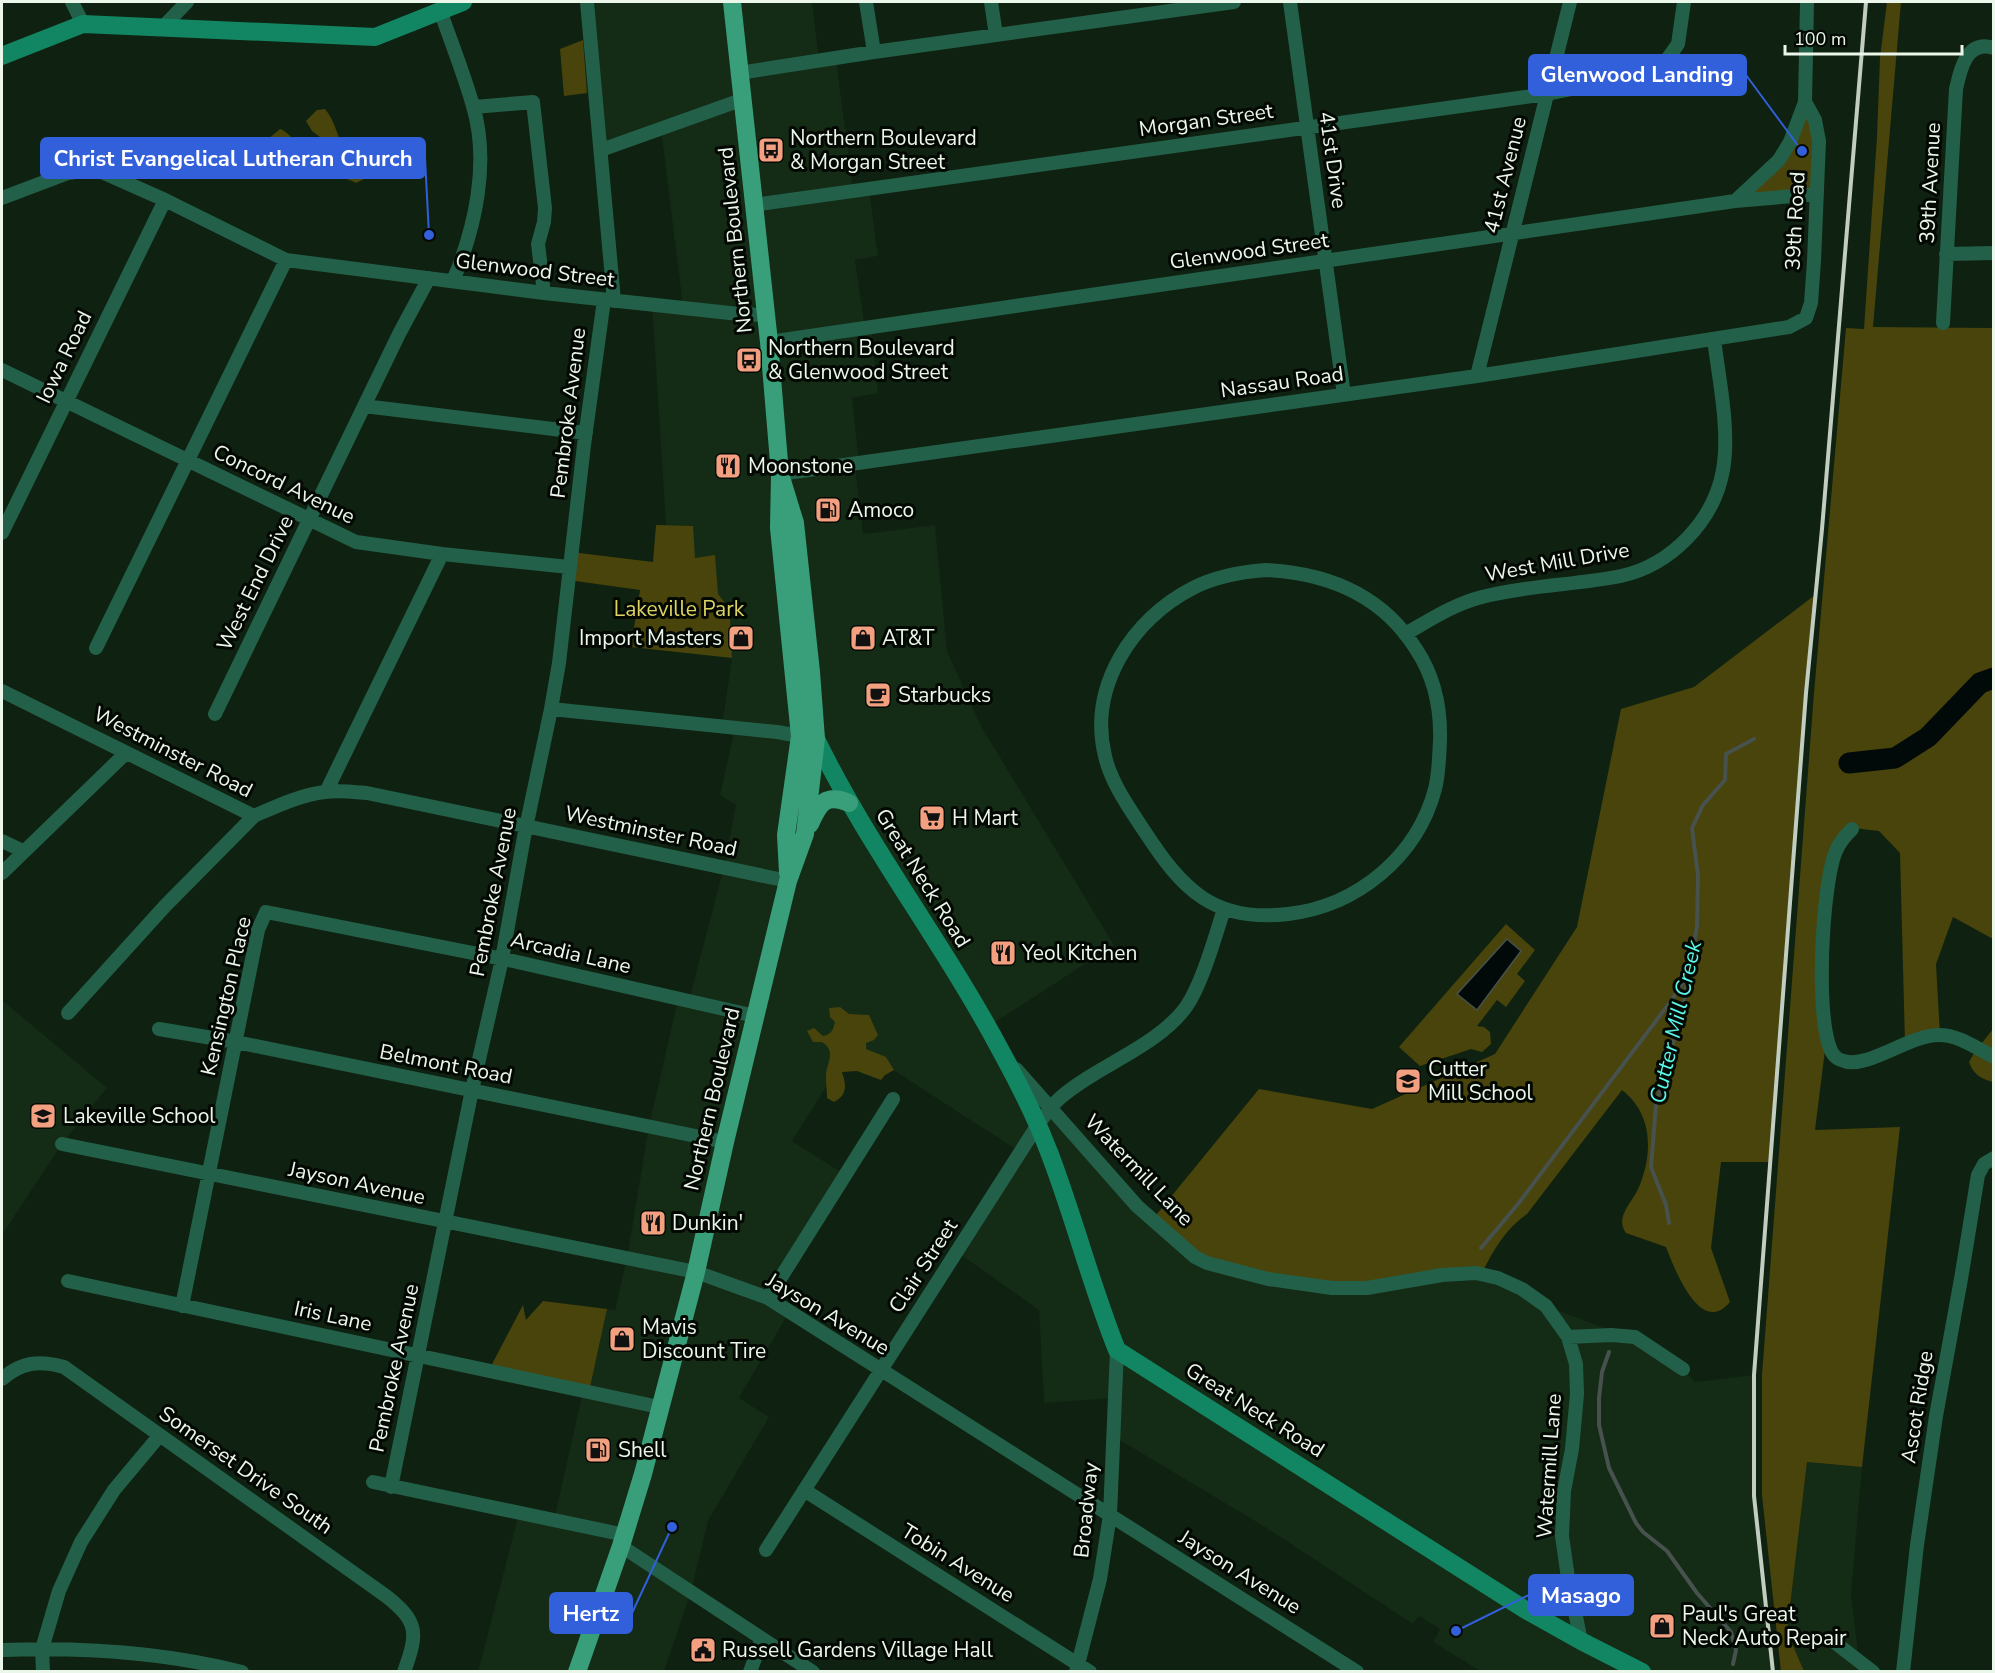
<svg xmlns="http://www.w3.org/2000/svg" width="1995" height="1673" viewBox="0 0 1995 1673" font-family="'Nunito Sans',sans-serif">
  <style>
    .built { fill: #142b15 }
    .green { fill: #49440b }
    .water { fill: #010a09; stroke: #47514d; stroke-width: 1.5 }
    .lines { fill: none; stroke-linecap: round; stroke-linejoin: round }
    .stream { stroke: #47514d; stroke-width: 4 }
    .river { stroke: #010a09; stroke-width: 21 }
    .street { stroke: #236049; stroke-width: 14 }
    .secondary { stroke: #128662; stroke-width: 18 }
    .primary { stroke: #389f7a; stroke-width: 18 }
    .rail { stroke: #c0cdc0; stroke-width: 4 }
    .labels { text-anchor: middle; dominant-baseline: central; stroke-width: 6; stroke-linejoin: round; paint-order: stroke }
    .street-label { font-size: 21px; fill: #ebf7eb; stroke: #030803 }
    .poi-label { font-size: 21px; fill: #ebf7eb; stroke: #030803; text-anchor: start }
    .park-label { font-size: 21px; fill: #ded465; stroke: #030803 }
    .water-label { font-size: 22px; font-style: italic; fill: #59f8e8; stroke: #030803 }
    .leader { fill: none; stroke: #325fda; stroke-width: 2 }
    .callout-dot { fill: #325fda; stroke: #030803; stroke-width: 2 }
    .callout { fill: #325fda; stroke: #325fda; stroke-width: 2 }
    .callout-label { font-size: 22px; text-anchor: middle; font-weight: bold; fill: #fff }
  </style>
  <rect width="100%" height="100%" fill="#0f2110"/>
  <path class="built" d="M587,2H812L819,60L836,58L853,191L869,189L878,256L855,260L865,328H871L878,393L852,398L859,463L855,464L863,534L935,525L947,651L981,726L1114,945L988,1027L1050,1108L1195,1257L1476,1273L1546,1306L1623,1335L1683,1369L1695,1382L1754,1375V1496L1773,1671H1480L1433,1642L1440,1629L1419,1616L1413,1624L1265,1527L1113,1436L1115,1398L1044,1403L1039,1310L957,1252L1020,1152L853,1044L792,1141L844,1174L768,1298L789,1312L739,1398L769,1417L708,1521L691,1592L664,1671L478,1672L519,1513L554,1520L583,1391H589L607,1309L615,1310L627,1258L649,1126L678,999L689,1000L724,867L736,805L720,795L735,728L722,726L732,658L730,617L734,616L717,594L715,556L695,559L692,527L666,526L652,305L683,307L661,129L601,150Z
    M2,1000L107,1088L62,1144L2,1235Z
    M1807,1462L1862,1467L1851,1595L1859,1661L1873,1671H1804L1787,1632Z"/>
  <path class="green" d="M1887,2H1901L1873,327L1993,328V939L1953,917L1936,964L1940,1035L1905,1043L1900,853L1879,831L1853,828L1831,870L1827,1034L1815,1130L1900,1127L1862,1467L1807,1462L1787,1632L1804,1671L1781,1672L1762,1495V1375L1814,693L1846,328L1864,329L1877,137L1880,58Z
    M583,40L587,93L564,96L560,49Z
    M1805,102L1815,120L1817,194L1735,201L1764,176Z
    M325,109C336,121 338,142 348,156C355,167 361,164 364,179L356,183C337,173 321,174 299,176L295,167L275,175L258,161L254,151L280,129C294,134 299,154 314,160L327,152L332,146L312,131L306,121L317,110Z
    M656,525L693,526L695,558L715,555L718,594L735,616L730,617L732,658L631,647L640,590L568,580L571,552L653,562Z
    M1815,595L1769,1162H1721L1711,1248L1730,1302C1700,1338 1674,1267 1666,1247L1626,1233C1614,1217 1633,1202 1639,1187C1653,1153 1653,1114 1622,1090L1527,1214C1506,1228 1492,1252 1481,1275L1367,1288L1207,1263L1152,1220L1259,1089L1372,1109L1495,1054L1577,927L1621,709L1694,687Z
    M1506,924L1535,950L1517,974L1525,981L1506,1007L1497,1000L1477,1026L1484,1027L1490,1032L1491,1044L1482,1052L1471,1049L1420,1066L1399,1047Z
    M840,1007L849,1014L869,1015L878,1035L874,1040L866,1043V1049L886,1057L894,1070L885,1075L881,1080L857,1071L842,1072C846,1084 848,1095 834,1102L827,1098C827,1092 826,1085 826,1078C825,1064 838,1052 822,1042H813L807,1031L814,1028L823,1036C832,1034 833,1030 835,1022L830,1017L829,1008Z
    M1993,1029V1082C1981,1079 1973,1074 1969,1062L1974,1053Z
    M543,1301L607,1309L589,1392L489,1370L523,1305L526,1320Z"/>
  <path class="water" d="M1507,939L1521,951L1477,1010L1457,994Z"/>
  <g class="lines">
    <path class="stream" d="M1669,1223L1666,1205L1651,1167L1656,1105L1683,1006L1697,926L1698,876L1692,828L1703,805L1725,780L1726,754L1754,739
      M1481,1248L1518,1204L1671,1001L1687,976
      M1609,1352L1602,1372L1599,1398V1425L1609,1468L1636,1523L1643,1532L1667,1551L1697,1593L1731,1632L1736,1650L1733,1664"/>
    <path class="river" d="M1849,763L1895,758L1928,737L1980,683L1994,678"/>
    <path class="street" d="M72,2L83,24
      M587,2L614,301
      M866,2L874,52
      M991,2L996,35
      M1290,2L1344,395
      M440,10C451,42 464,74 473,106C490,163 475,228 453,281
      M164,26L187,2
      M739,73L874,52L1234,2
      M474,107L533,102L545,208L544,222L538,244L544,293
      M601,150L741,100
      M2,198L68,173L91,170L102,172L165,200L286,260L544,293L739,314L766,315
      M1735,201L1779,160L1790,142L1805,102
      M753,205L1547,94L1641,75L1663,65L1678,44L1684,2
      M1946,254L1994,253
      M1943,323L1956,89C1960,71 1966,39 1994,48
      M769,342L1735,201L1817,194
      M2,370L356,542L442,554L569,567
      M1477,376L1570,2
      M364,406L586,433
      M780,474L1477,376L1789,327L1806,318L1811,303L1814,261L1819,141L1815,120L1805,102L1807,2
      M2,533L165,200
      M1266,570C1327,573 1382,595 1416,649C1434,676 1441,709 1440,741C1439,757 1439,774 1435,789C1417,857 1357,906 1288,914C1214,923 1182,889 1145,832C1130,809 1111,783 1105,756C1088,687 1132,619 1193,588C1216,576 1240,572 1266,570Z
      M1405,634C1430,620 1454,604 1482,597C1528,585 1576,585 1621,576C1671,565 1714,521 1723,470C1730,430 1719,380 1714,339
      M96,648L286,260
      M2,691L254,816C277,806 300,795 325,792C339,790 354,792 367,793L788,881
      M551,709L777,732L800,736
      M215,714L399,334L429,278
      M326,792L442,554
      M1852,829C1846,835 1839,843 1836,851C1822,883 1814,1025 1833,1054C1835,1057 1839,1060 1844,1061C1868,1069 1909,1035 1939,1035C1959,1035 1976,1048 1994,1057
      M2,841L23,851
      M2,873L126,753
      M68,1013L165,906L254,816
      M159,1029L236,1042L725,1142
      M1016,1069L1137,1206L1195,1257L1207,1263L1268,1279L1332,1288H1367L1442,1275L1476,1273L1498,1278L1522,1289L1546,1306L1568,1337L1576,1364L1577,1394L1572,1449L1564,1491L1562,1536L1568,1578L1581,1641
      M62,1144L696,1272L768,1298L1357,1672
      M68,1281L659,1407
      M768,1298L893,1099
      M182,1306L258,930L266,912L513,961L755,1016
      M1568,1337L1611,1335L1635,1337L1683,1369
      M2,1379C21,1362 39,1360 64,1367L386,1596C419,1622 418,1633 404,1672
      M373,1482L625,1535
      M391,1487L472,1090L502,959L524,837L551,709L559,663L584,445L604,300
      M804,1490L1090,1672
      M621,1546L813,1672
      M766,1550L1037,1126C1044,1116 1051,1106 1060,1098C1096,1066 1157,1047 1186,1007C1202,984 1215,937 1224,909
      M1833,1641L1873,1672
      M2,1650C82,1647 164,1652 242,1672
      M43,1672L42,1649L59,1591L81,1542L114,1490L160,1435
      M750,1672L762,1639
      M1076,1672L1100,1579L1110,1515L1117,1350
      M1903,1672L1917,1545L1936,1416L1961,1279L1978,1175L1984,1164L1994,1158"/>
    <path class="secondary" d="M2,56L83,24L375,37L463,2
      M808,737L816,739C869,848 945,945 1002,1053C1019,1084 1036,1118 1049,1152C1074,1217 1091,1285 1117,1350L1524,1609L1581,1641L1642,1672"/>
    <path class="primary" d="M732,2L769,342L780,474L779,528L800,736L786,835L788,873
      M810,824C819,804 825,793 849,803
      M577,1672L621,1546L643,1474L696,1272L725,1142L788,881L805,834L816,739L811,672L795,523L780,474"/>
    <path class="rail" d="M1773,1672L1754,1496V1375L1806,693L1822,529L1866,2"/>
  </g>
  <defs>
    <symbol id="bus-square" viewBox="-11 -11 22 22"><rect x="-9" y="-9" width="18" height="18" rx="4" fill="#f2a07f" stroke="#030803"/><path d="M-5-6H5V4H4V6H2V4H-2V6H-4V4H-5ZM-3.5-4V0h7V-4ZM-3.5 1.2v1.5H-2V1.2ZM2 1.2v1.5H3.5V1.2Z" fill="#111"/></symbol>
    <symbol id="restaurant-square" viewBox="-11 -11 22 22"><rect x="-9" y="-9" width="18" height="18" rx="4" fill="#f2a07f" stroke="#030803"/><path d="M-5-6h1v4h1v-4h1v4h1v-4h1v5L-1.5 .5V6h-2V.5L-5-1ZM5-6V6H3V1.5H1.5Q1.5-4 5-6Z" fill="#111"/></symbol>
    <symbol id="fuel-square" viewBox="-11 -11 22 22"><rect x="-9" y="-9" width="18" height="18" rx="4" fill="#f2a07f" stroke="#030803"/><path d="M-5.5-6h7V0h2V4h1.3V-2.5L3-4.5l.8-.8L6-3V5H2.5V1h-1V6h-7ZM-4.2-4.7v3.2H.2V-4.7Z" fill="#111"/></symbol>
    <symbol id="shop-square" viewBox="-11 -11 22 22"><rect x="-9" y="-9" width="18" height="18" rx="4" fill="#f2a07f" stroke="#030803"/><path d="M-5-2.5h2.3a2.7 3.5 0 0 1 5.4 0H5L5.5 6h-11ZM-1.5-2.5h3a1.5 2.3 0 0 0-3 0Z" fill="#111"/></symbol>
    <symbol id="cafe-square" viewBox="-11 -11 22 22"><rect x="-9" y="-9" width="18" height="18" rx="4" fill="#f2a07f" stroke="#030803"/><path d="M-5.5-4.5H6V0H3Q3 3.5 0 3.5H-2.5Q-5.5 3.5-5.5 0ZM3-3.2v2h1.7v-2ZM-6 4.5H4V6H-6Z" fill="#111"/></symbol>
    <symbol id="supermarket-square" viewBox="-11 -11 22 22"><rect x="-9" y="-9" width="18" height="18" rx="4" fill="#f2a07f" stroke="#030803"/><path d="M-6-5.5h2.5l.6 2H6L4.5 2H-2.5L-4.4-4H-6ZM-1.5 3.2a1.3 1.3 0 1 0 .1 0ZM3 3.2a1.3 1.3 0 1 0 .1 0Z" fill="#111"/></symbol>
    <symbol id="school-square" viewBox="-11 -11 22 22"><rect x="-9" y="-9" width="18" height="18" rx="4" fill="#f2a07f" stroke="#030803"/><path d="M0-5L7-2L0 1L-7-2ZM-4 1L0 2.5L4 1V4Q0 6-4 4Z" fill="#111"/></symbol>
    <symbol id="civic-square" viewBox="-11 -11 22 22"><rect x="-9" y="-9" width="18" height="18" rx="4" fill="#f2a07f" stroke="#030803"/><path d="M-.6-6.5H3V-4.5H.6V-3L4-1V1h2V6H-6V1h2V-1L-.6-3ZM-1.2 2.5V6h2.4V2.5Z" fill="#111"/></symbol>
  </defs>
  <g fill-rule="evenodd">
    <use href="#bus-square" x="756" y="135" width="30" height="30"/>
    <use href="#bus-square" x="734" y="345" width="30" height="30"/>
    <use href="#restaurant-square" x="713" y="451" width="30" height="30"/>
    <use href="#fuel-square" x="813" y="495" width="30" height="30"/>
    <use href="#shop-square" x="726" y="623" width="30" height="30"/>
    <use href="#shop-square" x="848" y="623" width="30" height="30"/>
    <use href="#cafe-square" x="863" y="680" width="30" height="30"/>
    <use href="#supermarket-square" x="917" y="803" width="30" height="30"/>
    <use href="#restaurant-square" x="988" y="938" width="30" height="30"/>
    <use href="#school-square" x="1393" y="1066" width="30" height="30"/>
    <use href="#school-square" x="28" y="1101" width="30" height="30"/>
    <use href="#restaurant-square" x="638" y="1208" width="30" height="30"/>
    <use href="#shop-square" x="607" y="1324" width="30" height="30"/>
    <use href="#fuel-square" x="583" y="1435" width="30" height="30"/>
    <use href="#shop-square" x="1647" y="1611" width="30" height="30"/>
    <use href="#civic-square" x="688" y="1635" width="30" height="30"/>
  </g>
  <g class="labels">
    <g class="street-label">
      <text transform="translate(1206 120) rotate(-8)">Morgan Street</text>
      <text transform="translate(1333 160) rotate(82)">41st Drive</text>
      <text transform="translate(1505 175) rotate(-76)">41st Avenue</text>
      <text transform="translate(1930 183) rotate(-87)">39th Avenue</text>
      <text transform="translate(1795 221) rotate(-87)">39th Road</text>
      <text transform="translate(735 240) rotate(-96)">Northern Boulevard</text>
      <text transform="translate(1249 251) rotate(-8)">Glenwood Street</text>
      <text transform="translate(535 270) rotate(7)">Glenwood Street</text>
      <text transform="translate(64 357) rotate(-64)">Iowa Road</text>
      <text transform="translate(1282 382) rotate(-8)">Nassau Road</text>
      <text transform="translate(568 413) rotate(-83)">Pembroke Avenue</text>
      <text transform="translate(284 484) rotate(26)">Concord Avenue</text>
      <text transform="translate(1557 562) rotate(-10)">West Mill Drive</text>
      <text transform="translate(255 583) rotate(-64)">West End Drive</text>
      <text transform="translate(173 752) rotate(27)">Westminster Road</text>
      <text transform="translate(651 831) rotate(12)">Westminster Road</text>
      <text transform="translate(923 878) rotate(58)">Great Neck Road</text>
      <text transform="translate(493 892) rotate(-79)">Pembroke Avenue</text>
      <text transform="translate(571 953) rotate(13)">Arcadia Lane</text>
      <text transform="translate(226 996) rotate(-77)">Kensington Place</text>
      <text transform="translate(446 1064) rotate(11)">Belmont Road</text>
      <text transform="translate(712 1099) rotate(-77)">Northern Boulevard</text>
      <text transform="translate(1139 1170) rotate(46)">Watermill Lane</text>
      <text transform="translate(357 1183) rotate(12)">Jayson Avenue</text>
      <text transform="translate(923 1266) rotate(-57)">Clair Street</text>
      <text transform="translate(828 1314) rotate(31)">Jayson Avenue</text>
      <text transform="translate(333 1316) rotate(12)">Iris Lane</text>
      <text transform="translate(394 1368) rotate(-78)">Pembroke Avenue</text>
      <text transform="translate(1917 1407) rotate(-81)">Ascot Ridge</text>
      <text transform="translate(1255 1410) rotate(32)">Great Neck Road</text>
      <text transform="translate(1549 1466) rotate(-86)">Watermill Lane</text>
      <text transform="translate(246 1470) rotate(35)">Somerset Drive South</text>
      <text transform="translate(1086 1510) rotate(-84)">Broadway</text>
      <text transform="translate(958 1563) rotate(32)">Tobin Avenue</text>
      <text transform="translate(1240 1572) rotate(32)">Jayson Avenue</text>
    </g>
    <g class="poi-label">
      <text x="790" y="138">Northern Boulevard<tspan x="790" dy="24">&amp; Morgan Street</tspan></text>
      <text x="768" y="348">Northern Boulevard<tspan x="768" dy="24">&amp; Glenwood Street</tspan></text>
      <text x="748" y="466">Moonstone</text>
      <text x="848" y="510">Amoco</text>
      <text x="722" y="638" text-anchor="end">Import Masters</text>
      <text x="882" y="638">AT&amp;T</text>
      <text x="898" y="695">Starbucks</text>
      <text x="952" y="818">H Mart</text>
      <text x="1022" y="953">Yeol Kitchen</text>
      <text x="1428" y="1069">Cutter<tspan x="1428" dy="24">Mill School</tspan></text>
      <text x="63" y="1116">Lakeville School</text>
      <text x="672" y="1223">Dunkin'</text>
      <text x="642" y="1327">Mavis<tspan x="642" dy="24">Discount Tire</tspan></text>
      <text x="618" y="1450">Shell</text>
      <text x="1682" y="1614">Paul's Great<tspan x="1682" dy="24">Neck Auto Repair</tspan></text>
      <text x="722" y="1650">Russell Gardens Village Hall</text>
    </g>
    <g class="park-label">
      <text x="679" y="609">Lakeville Park</text>
    </g>
    <g class="water-label">
      <text transform="translate(1676 1022) rotate(-77)">Cutter Mill Creek</text>
    </g>
  </g>
  <path class="leader" d="M1802 151L1746 75M429 235L425 158M1456 1631L1529 1595M672 1527L632 1613"/>
  <g class="callout-dot">
    <circle cx="1802" cy="151" r="6"/>
    <circle cx="429" cy="235" r="6"/>
    <circle cx="1456" cy="1631" r="6"/>
    <circle cx="672" cy="1527" r="6"/>
  </g>
  <g class="callout">
    <rect x="1529" y="55" width="217" height="40" rx="6"/>
    <rect x="41" y="138" width="384" height="40" rx="6"/>
    <rect x="1529" y="1575" width="104" height="40" rx="6"/>
    <rect x="550" y="1593" width="82" height="40" rx="6"/>
  </g>
  <g class="callout-label">
    <text x="1637" y="82">Glenwood Landing</text>
    <text x="233" y="166">Christ Evangelical Lutheran Church</text>
    <text x="1581" y="1603">Masago</text>
    <text x="591" y="1621">Hertz</text>
  </g>
  <rect width="1995" height="1673" fill="none" stroke="#ebf7eb" stroke-width="6"/>
  <path d="M1785 45v9h177v-9" fill="none" stroke="#ebf7eb" stroke-width="3"/>
  <text x="1794" y="45" font-size="18" fill="#ebf7eb" stroke="#030803" stroke-width="4.5" paint-order="stroke">100 m</text>
</svg>
